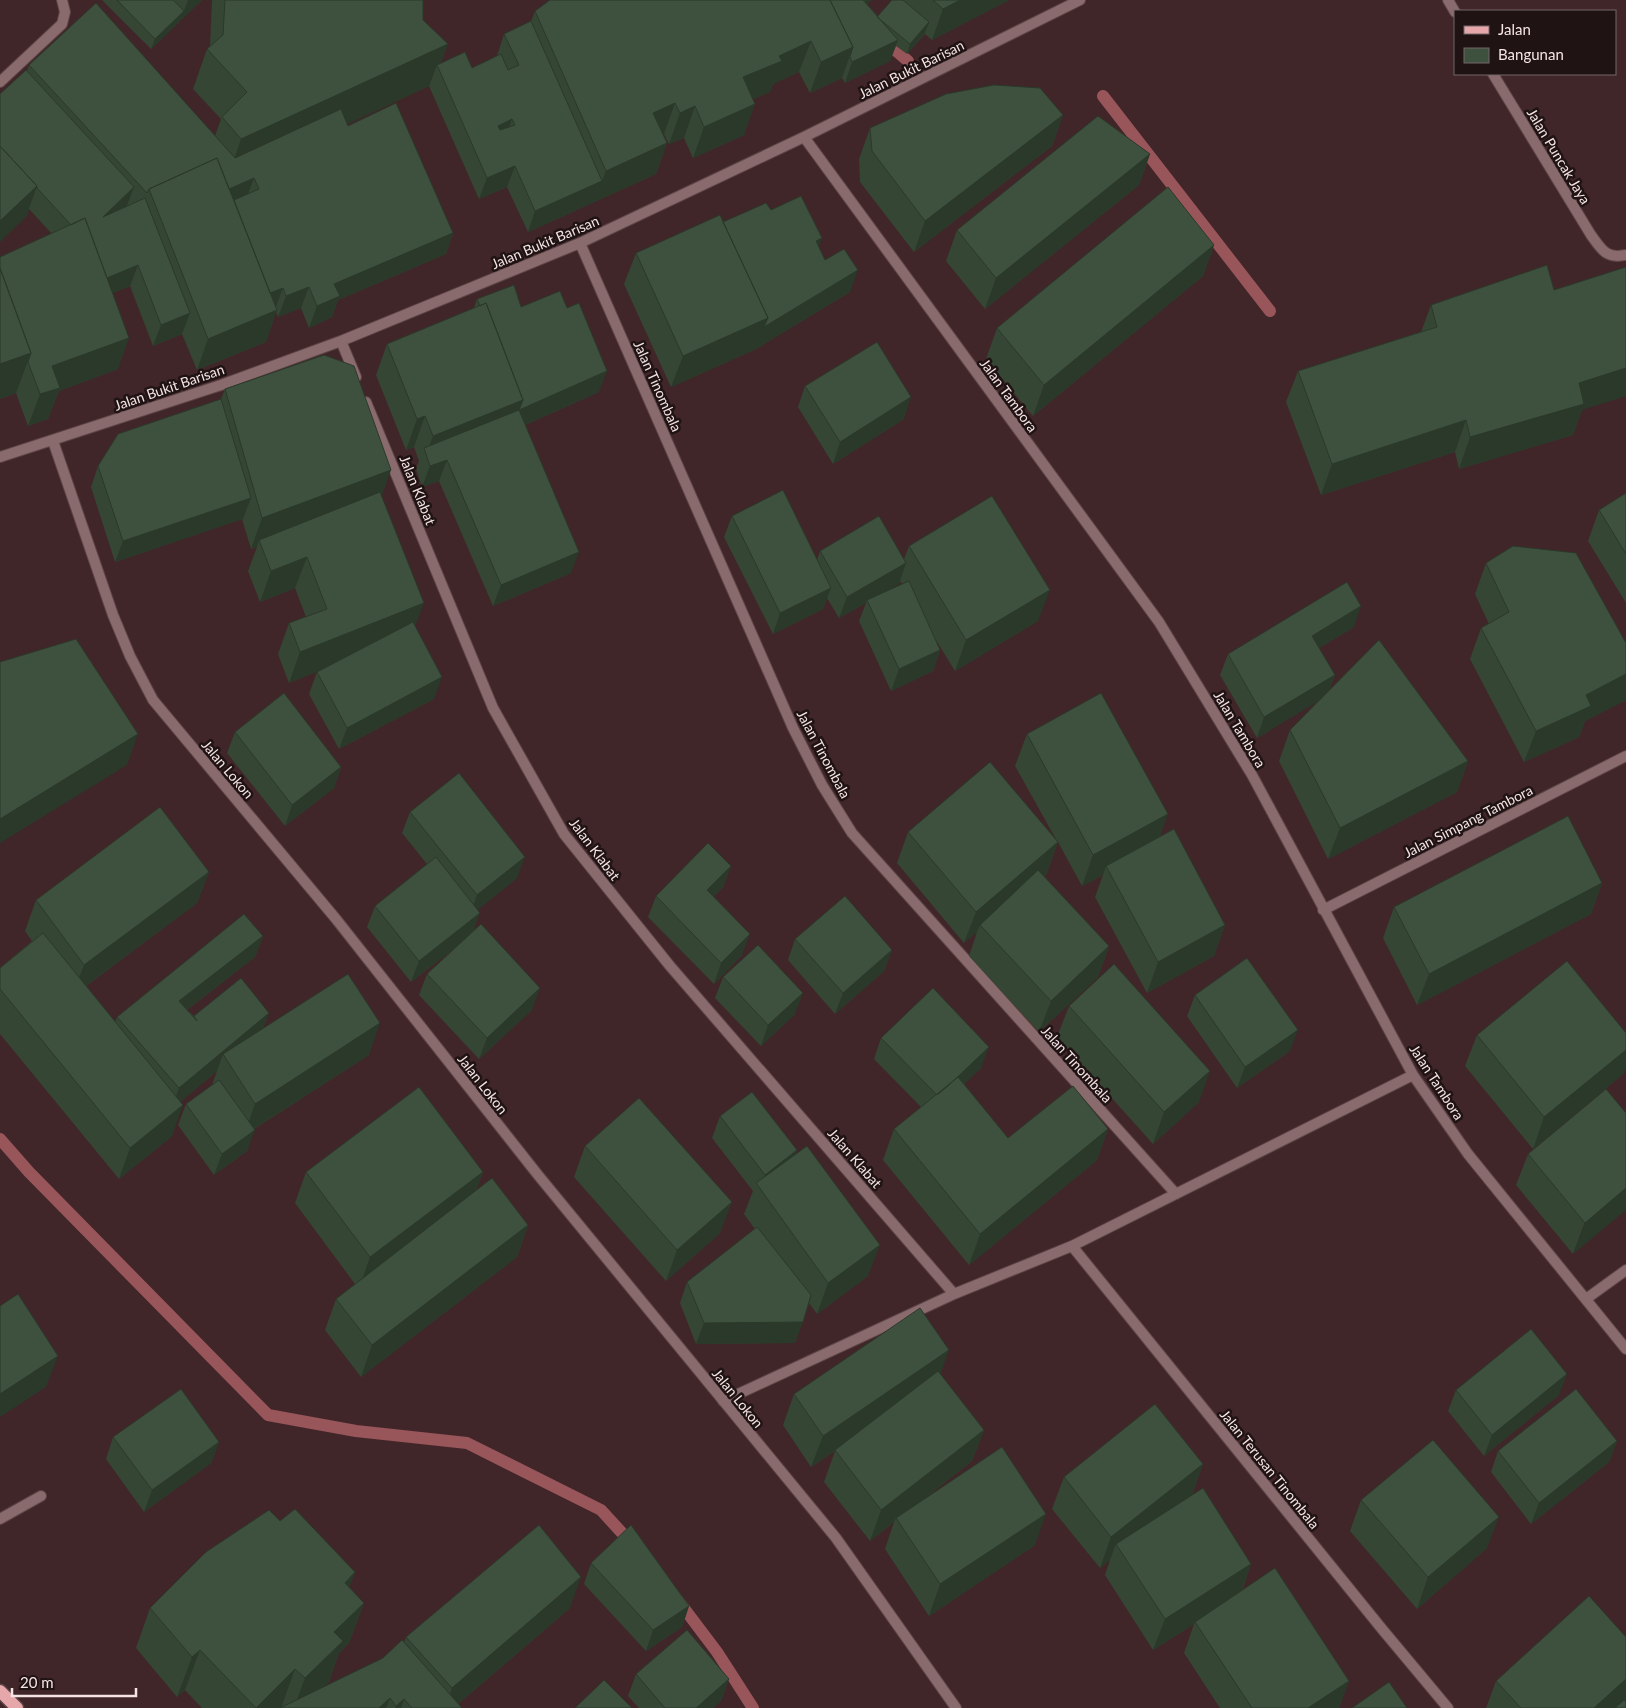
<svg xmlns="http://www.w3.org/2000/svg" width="1626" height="1708" viewBox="0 0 1626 1708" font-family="Lato,sans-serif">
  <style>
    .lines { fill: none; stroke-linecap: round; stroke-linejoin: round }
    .stream { stroke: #98555a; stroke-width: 12 }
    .service-casing { stroke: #5d4446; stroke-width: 12 }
    .minor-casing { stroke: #5d4446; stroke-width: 12 }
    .primary-casing { stroke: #5d4446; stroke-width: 15 }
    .service { stroke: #8a6b6d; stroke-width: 10 }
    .minor { stroke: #8a6b6d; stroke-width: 10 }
    .primary { stroke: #e6a7aa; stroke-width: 12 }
    .wall { fill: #354635; fill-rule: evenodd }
    .shaded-wall { fill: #2b392b }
    .building { fill: #3e513e; stroke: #2b392b; fill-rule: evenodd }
    .labels { text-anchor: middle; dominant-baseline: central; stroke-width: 5; stroke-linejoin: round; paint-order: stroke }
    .street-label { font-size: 14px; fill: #f6e4e5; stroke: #1f1314 }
  </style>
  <rect width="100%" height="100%" fill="#402628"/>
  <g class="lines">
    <path class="stream" d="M881,38L908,61
      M1103,96L1270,311
      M0,1139L29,1172L268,1415L356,1431L467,1443L601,1510L633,1545
      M677,1599L717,1652L753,1708"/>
    <defs>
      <path id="service" d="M0,82L62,24L65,12L62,0"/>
      <path id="minor" d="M1448,0L1455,12
        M1493,74L1591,235C1602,250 1606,259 1626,255
        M804,137L1159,622L1252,775L1413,1075L1468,1154L1626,1349
        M580,243L793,728L822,785L852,833L1176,1194
        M341,341L356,377
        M366,402L493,708L564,834L670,966L954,1294
        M53,441L113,615L130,656L153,700L336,919L538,1175L836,1538L956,1708
        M0,457L221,385L341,341L580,243L804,137L1080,0
        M1323,910L1626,756
        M1072,1246L1382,1629L1448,1708
        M1586,1299L1626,1270
        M723,1401L954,1294L1072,1246L1413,1075
        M0,1519L41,1496"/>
      <path id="primary" d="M0,1691L17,1708"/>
    </defs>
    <use href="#service" class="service-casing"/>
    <use href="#minor" class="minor-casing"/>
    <use href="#primary" class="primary-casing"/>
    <use href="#service" class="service"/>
    <use href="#minor" class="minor"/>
    <use href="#primary" class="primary"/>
  </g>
  <path class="wall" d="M102,0H202L151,49Z
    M212,0H423V20L441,63L472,68L497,56L504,34L531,21L535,11L550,0H871L867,4L878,16L892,0H1009L932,40L925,34L907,54L896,46L890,61L845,83L842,78L810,93L799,72L773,84L770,92L753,99L744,135L693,158L684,138L669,144L664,134L663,135L667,143L656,174L528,232L507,187L479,199L429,86L347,124L348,126L453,233L446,254L338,300L332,317L309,328L301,308L278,317L276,312L266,342L197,370L182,334L153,346L130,286L113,293L118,369L59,391L48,419L28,426L16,393L0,399V257L52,234L29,209L26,217L27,71L29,65L215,136L221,119L193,89L207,49L210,47Z
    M1063,115L1052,146L914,252L860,182L859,159L870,128Z
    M1150,154L1139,185L985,309L946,261L957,230Z
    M771,210L819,247L825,260L850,292L756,349L671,387L624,284L636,253L723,222Z
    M1214,245L1203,276L1033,416L986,359L997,328Z
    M477,299L521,307L599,392L525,425L571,573L493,606L439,481L422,487L416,469L419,461L414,447L406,450L376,375L387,344L474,308Z
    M1431,305L1582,410L1573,435L1459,469L1455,452L1321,495L1286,402L1298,371L1421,332Z
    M805,386L904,419L833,464L798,407Z
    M225,389L382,497L434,699L339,749L309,694L317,672L321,670L289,683L278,654L289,623L306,617L295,588L260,602L248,571L257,547L251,549L242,519L115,562L91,487L98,466L221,399Z
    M1626,493V603L1588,541L1599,510Z
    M732,516L817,560L820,551L904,559L909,546L1038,621L955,671L936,640L940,650L933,671L891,691L859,621L866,603L839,618L827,598L823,609L773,634L724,537ZM900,581L902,584L886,591L899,584Z
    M1486,563L1626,643V700L1585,721L1579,737L1524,762L1470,659L1481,628L1489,624L1475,594Z
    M1354,627L1319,648L1335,675L1329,690L1468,761L1457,792L1328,859L1279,761L1290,730L1318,701L1257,738L1220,675L1228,654Z
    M235,732L341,767L334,788L285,826L227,753Z
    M1027,734L1159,837L1225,925L1214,956L1147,993L1095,897L1103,875L1082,886L1058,842L1047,873L1044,876L1109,946L1098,977L1039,1032L969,956L977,932L964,943L897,863L908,832L1057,841L1015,766Z
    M410,812L517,878L477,910L474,931L532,1010L479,1059L419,995L427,974L456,947L411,982L367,927L375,906L427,864L402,833Z
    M731,866L723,887L713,897L742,955L714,984L648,917L656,896Z
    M209,872L197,903L86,986L115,1022L117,1017L263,936L255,957L187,1010L194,1016L269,1013L263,1028L369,1055L254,1129L247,1151L214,1175L178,1125L186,1104L212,1085L217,1071L181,1101L172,1136L119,1179L0,1034V968L32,941L25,931L36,900Z
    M1602,883L1591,914L1417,1005L1383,938L1394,907Z
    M795,939L892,950L884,971L835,1014L788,960Z
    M723,977L795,1014L761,1046L715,998Z
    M1195,995L1290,1051L1237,1088L1187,1016Z
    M1069,1006L1199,1102L1153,1144L1057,1037Z
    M1626,1033V1066L1623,1074L1533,1149L1465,1066L1477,1035Z
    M881,1038L981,1068L964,1084L1008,1138L1108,1129L1097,1160L969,1265L883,1160L894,1129L921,1107L874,1059Z
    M1626,1113L1573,1254L1516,1185L1528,1154Z
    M720,1116L797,1150L795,1154L868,1276L817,1314L809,1303L795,1343L696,1344L680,1303L687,1282L755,1229L744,1214L753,1191L712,1138Z
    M585,1146L720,1233L666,1281L574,1177Z
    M306,1172H483L476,1191L528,1225L517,1257L361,1377L325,1330L336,1299L355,1284L295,1203Z
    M940,1374L984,1430L972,1461L924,1499L1035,1545L929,1616L885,1549L894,1522L870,1541L824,1482L835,1451L811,1467L783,1425L794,1394Z
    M1456,1390L1559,1395L1484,1456L1448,1411Z
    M113,1437L219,1442L211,1463L144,1512L106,1459Z
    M1617,1441L1609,1462L1531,1524L1491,1472L1498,1451Z
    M1203,1464L1192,1495L1251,1564L1242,1591L1349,1681L1339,1708H1220L1184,1653L1194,1624L1153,1650L1105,1575L1110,1560L1100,1568L1052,1509L1064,1477Z
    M1361,1500L1487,1548L1417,1609L1350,1531Z
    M280,1521L355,1572L349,1587L364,1603L349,1643L339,1653L329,1682L323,1687L383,1658L404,1642L406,1637L570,1608L458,1704L462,1708H202L185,1690L177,1697L136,1648L150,1608Z
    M591,1563L689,1606L682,1627L646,1651L584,1584Z
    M1626,1637V1700L1625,1701L1626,1708H1486L1496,1681Z
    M636,1674L729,1679L721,1701L713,1708H639L628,1696Z"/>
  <path class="shaded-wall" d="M188,0H202L151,49L155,39L184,11Z
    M865,0H871L860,13Z
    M960,0H1009L932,40L943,9Z
    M929,22L925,33L907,54L910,44Z
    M898,40L890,61L845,83L852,62Z
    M811,41L799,72L773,84L770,92L732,109L743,77L779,56Z
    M448,44L439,69L437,65L429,86L227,180L241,139Z
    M853,47L842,78L810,93L821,62Z
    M675,103L664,134L641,144L653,113Z
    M755,104L744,135L693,158L704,127Z
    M695,106L684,138L669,144L680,113Z
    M1063,115L1052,146L914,252L925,221Z
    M512,119L505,141L498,126Z
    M667,143L656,174L528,232L535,211L602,181L606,171Z
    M1150,154L1139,185L985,309L996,278Z
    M515,166L507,187L479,199L487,178Z
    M254,178L246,199L228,207L223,192Z
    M37,186L26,217L0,242V221Z
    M134,187L126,208L103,217Z
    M453,233L446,254L338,300L332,317L309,328L317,306L334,284Z
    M822,238L814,259L816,241Z
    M1214,245L1203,276L1033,416L1044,385Z
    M138,265L130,286L93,302L101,280Z
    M858,270L850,292L756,349L671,387L683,356L768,318Z
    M309,287L301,308L278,317L286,296Z
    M283,288L275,309L264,295Z
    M277,310L266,342L197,370L208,339Z
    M190,313L182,334L153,346L161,325Z
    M129,338L118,369L59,391L48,419L28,426L40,394L52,366Z
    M31,353L16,393L0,399V364Z
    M1626,368V396L1582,410L1573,435L1459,469L1470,437L1579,383Z
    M607,371L599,392L511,431L426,455L433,436L523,400Z
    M911,397L904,419L833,464L840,442Z
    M425,416L414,447L406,450L417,419Z
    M1466,420L1455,452L1321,495L1332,464Z
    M447,460L439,481L422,487L430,466Z
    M391,470L380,501L259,540L257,547L251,549L262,518Z
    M251,498L243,519L115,562L123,541Z
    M579,552L571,573L493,606L501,585Z
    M307,557L295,588L260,602L271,571Z
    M906,563L899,584L868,602L867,600L866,603L839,618L847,597Z
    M831,588L823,609L773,634L780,613Z
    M1050,590L1038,621L955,671L966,640Z
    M424,603L412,634L289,683L300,652Z
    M1361,606L1354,627L1304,657L1312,636Z
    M940,650L933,671L891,691L899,669Z
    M1626,674V700L1585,721L1579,737L1524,762L1536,731L1586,695Z
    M1335,675L1327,696L1257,738L1264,717Z
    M442,677L434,699L339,749L347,728Z
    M138,734L127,765L0,843V819Z
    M1468,761L1457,792L1328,859L1340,828Z
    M341,767L334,788L285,826L292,805Z
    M1168,814L1157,845L1106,866L1103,875L1082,886L1093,855Z
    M1058,842L1047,873L982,928L980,925L977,932L964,943L976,912Z
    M525,857L517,878L469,917L477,895Z
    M731,866L723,887L699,911L707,890Z
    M209,872L197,903L72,996L84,965Z
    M1602,883L1591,914L1417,1005L1429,974Z
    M480,913L472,934L411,982L419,961Z
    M1225,925L1214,956L1147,993L1158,962Z
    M750,934L742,955L714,984L721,963Z
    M263,936L255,957L171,1022L179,1001Z
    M1109,946L1098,977L1039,1032L1051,1001Z
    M892,950L884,971L835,1014L843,993Z
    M540,988L532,1010L479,1059L487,1038Z
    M803,993L795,1014L761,1046L768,1025Z
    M269,1013L261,1034L223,1054L217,1071L171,1110L179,1088Z
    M380,1023L369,1055L244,1135L255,1104Z
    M1298,1030L1290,1051L1237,1088L1245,1067Z
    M989,1047L981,1068L930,1117L937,1095Z
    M1626,1050V1066L1623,1074L1533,1149L1544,1117Z
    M1210,1071L1199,1102L1153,1144L1164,1112Z
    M183,1105L172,1136L119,1179L130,1148Z
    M1108,1129L1097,1160L969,1265L980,1234Z
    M255,1130L247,1151L214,1175L222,1154Z
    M797,1150L789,1172L760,1188L765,1175Z
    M483,1172L471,1204L359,1288L370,1257Z
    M1626,1188V1210L1573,1254L1585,1223Z
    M732,1202L720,1233L666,1281L677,1250Z
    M528,1225L517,1257L361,1377L372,1345Z
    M880,1245L868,1276L817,1314L828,1283Z
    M803,1322L795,1343L696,1344L704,1323Z
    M949,1350L938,1381L811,1467L823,1436Z
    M58,1356L46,1387L0,1417V1394Z
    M1567,1374L1559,1395L1484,1456L1492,1435Z
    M984,1430L972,1461L897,1520L896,1518L894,1522L870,1541L881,1510Z
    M1617,1441L1609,1462L1531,1524L1539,1503Z
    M219,1442L211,1463L144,1512L152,1490Z
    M1203,1464L1192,1495L1116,1544L1110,1560L1100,1568L1111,1537Z
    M1046,1514L1035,1545L929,1616L940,1584Z
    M1499,1517L1487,1548L1417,1609L1428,1577Z
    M1251,1564L1240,1595L1195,1622L1194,1624L1153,1650L1165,1619Z
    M355,1572L340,1612L345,1583Z
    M581,1577L570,1608L453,1708H445L452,1688Z
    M364,1603L349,1643L339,1653L329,1682L301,1708H294L305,1678L334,1632Z
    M689,1606L682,1627L646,1651L653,1630Z
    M200,1650L185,1690L177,1697L192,1657Z
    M295,1669L281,1708H255Z
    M729,1679L721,1701L713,1708H696Z
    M1626,1679V1700L1617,1708H1594Z
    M1349,1681L1339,1708H1308Z
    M390,1698L386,1708H379Z
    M404,1699L401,1708H395L396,1706Z"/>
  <path class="building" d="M117,0H173L184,11L155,39Z
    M225,0H423V20L448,44L241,139L222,117L247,92L207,49L223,35Z
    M550,0H830L853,47L821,62L811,41L779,56L782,61L743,77L755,104L704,127L695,106L680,113L675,103L653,113L667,143L606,171L535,11Z
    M830,0H863L898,40L852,62L850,57L853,47Z
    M892,0H903L929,22L910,44L877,17Z
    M933,0H960L943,9Z
    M96,3L235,158L341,109L348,126L396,103L453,233L334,284L340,296L317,306L309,287L286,296L283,288L270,293L234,200L259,189L254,178L229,189L217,158L149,189L147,193L29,65Z
    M531,21L602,181L535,211L515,166L487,178L437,65L465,52L472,68L501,54L508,70L519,65L504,34ZM512,119L515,125L500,130L498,126Z
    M26,70L134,187L103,217L145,198L190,313L161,325L138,265L107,278L85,218L71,225L37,188V186L0,146V94Z
    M994,85L1040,88L1063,115L925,221L872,151L870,128L946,94Z
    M1098,116L1150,154L996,278L957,230Z
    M0,146L37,186L0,221Z
    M217,158L277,310L208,339L149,189Z
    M1168,187L1214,245L1044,385L997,328Z
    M801,196L822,238L816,241L825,260L844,249L858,270L764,327L768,318L723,222L766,203L771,210Z
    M720,215L768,318L683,356L636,253Z
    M85,218L129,338L52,366L60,388L40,394L28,362L31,353L0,268V257Z
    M1547,265L1554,290L1626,267V368L1579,383L1584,404L1470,437L1466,420L1332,464L1298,371L1437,327L1431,305Z
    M0,268L31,353L0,364Z
    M514,285L521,307L560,291L567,308L579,303L607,371L519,410L523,400L486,303L480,306L477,299Z
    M486,303L523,400L433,436L425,416L417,419L387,344Z
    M877,342L911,397L840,442L805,386Z
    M324,355L354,366L391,470L262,518L225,389Z
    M221,399L251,498L123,541L98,466L118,434Z
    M519,410L579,552L501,585L447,460L430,466L424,448Z
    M783,490L831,588L780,613L732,516Z
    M380,492L424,603L300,652L289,623L327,609L307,557L271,571L259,540Z
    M1626,493V554L1599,510Z
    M992,496L1050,590L966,640L909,546Z
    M879,516L906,563L847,597L820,551Z
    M1513,546L1576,553L1626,643V674L1586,695L1591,706L1536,731L1481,628L1509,612L1486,563Z
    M909,581L940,650L899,669L867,600Z
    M1347,582L1361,606L1312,636L1335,675L1264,717L1228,654Z
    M413,622L442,677L347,728L317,672Z
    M76,639L138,734L0,819V662Z
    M1379,640L1468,761L1340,828L1290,730Z
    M284,693L341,767L292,805L235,732Z
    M1101,693L1168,814L1093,855L1027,734Z
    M990,762L1058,842L976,912L908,832Z
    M459,773L525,857L477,895L410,812Z
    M160,807L209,872L84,965L36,900Z
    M1568,816L1602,883L1429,974L1394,907Z
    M1174,829L1225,925L1158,962L1106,866Z
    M708,843L731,866L707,890L750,934L721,963L656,896Z
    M436,857L480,913L419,961L375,906Z
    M1038,870L1109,946L1051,1001L980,925Z
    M845,896L892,950L843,993L795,939Z
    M244,914L263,936L179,1001L197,1021L194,1016L241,978L269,1013L179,1088L117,1017Z
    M481,924L540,988L487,1038L427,974Z
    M43,933L183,1105L130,1148L0,989V968Z
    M758,945L803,993L768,1025L723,977Z
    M1247,958L1298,1030L1245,1067L1195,995Z
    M1567,961L1626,1033V1050L1544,1117L1477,1035Z
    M1114,964L1210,1071L1164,1112L1069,1006Z
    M348,974L380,1023L255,1104L223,1054Z
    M933,988L989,1047L948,1086L937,1095L881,1038Z
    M958,1077L1008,1138L1073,1086L1108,1129L980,1234L894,1129Z
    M219,1080L255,1130L222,1154L186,1104Z
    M419,1087L483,1172L370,1257L306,1172Z
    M1606,1089L1626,1113V1188L1585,1223L1528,1154Z
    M752,1092L797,1150L765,1175L720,1116Z
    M639,1098L732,1202L677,1250L585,1146Z
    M807,1146L880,1245L828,1283L756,1183Z
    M492,1178L528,1225L372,1345L336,1299Z
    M757,1227L811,1295L803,1322L704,1323L687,1282Z
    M18,1294L58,1356L0,1394V1306Z
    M920,1308L949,1350L823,1436L794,1394Z
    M1531,1329L1567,1374L1492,1435L1456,1390Z
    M938,1371L984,1430L881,1510L835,1450Z
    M181,1389L219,1442L152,1490L113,1437Z
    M1576,1389L1617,1441L1539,1503L1498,1451Z
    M1155,1404L1203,1464L1111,1537L1064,1477Z
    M1433,1440L1499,1517L1428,1577L1361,1500Z
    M1002,1447L1046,1514L940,1584L896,1518Z
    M1203,1488L1251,1564L1165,1619L1116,1544Z
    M295,1509L355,1572L345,1583L364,1603L334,1632L343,1641L305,1678L295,1669L256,1708L200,1650L192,1657L150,1608L206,1552L269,1510L280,1521Z
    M539,1525L581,1577L452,1688L406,1637Z
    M631,1525L689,1606L653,1630L591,1563Z
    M1275,1568L1349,1681L1308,1708H1252L1195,1622Z
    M1589,1596L1626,1637V1679L1594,1708H1521L1496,1681Z
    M687,1630L729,1679L696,1708H665L636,1674Z
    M402,1640L462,1708H412L404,1699L396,1706L390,1698L379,1708H280L383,1658Z
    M604,1680L632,1708H575Z
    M1389,1682L1407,1708H1352Z
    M1624,1700L1626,1702V1708H1615Z"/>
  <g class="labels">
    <g class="street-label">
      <text transform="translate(911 69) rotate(-26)">Jalan Bukit Barisan</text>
      <text transform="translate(1559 156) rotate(59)">Jalan Puncak Jaya</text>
      <text transform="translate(545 242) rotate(-23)">Jalan Bukit Barisan</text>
      <text transform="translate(658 386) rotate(66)">Jalan Tinombala</text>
      <text transform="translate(169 387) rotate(-19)">Jalan Bukit Barisan</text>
      <text transform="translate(1009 395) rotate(54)">Jalan Tambora</text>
      <text transform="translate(418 490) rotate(68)">Jalan Klabat</text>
      <text transform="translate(1240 729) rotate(59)">Jalan Tambora</text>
      <text transform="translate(824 754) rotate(62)">Jalan Tinombala</text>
      <text transform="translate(228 769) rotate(50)">Jalan Lokon</text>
      <text transform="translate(1468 821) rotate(-27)">Jalan Simpang Tambora</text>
      <text transform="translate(595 849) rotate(53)">Jalan Klabat</text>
      <text transform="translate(1077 1064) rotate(48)">Jalan Tinombala</text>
      <text transform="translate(1437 1082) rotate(57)">Jalan Tambora</text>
      <text transform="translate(483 1084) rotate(52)">Jalan Lokon</text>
      <text transform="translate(855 1158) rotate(49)">Jalan Klabat</text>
      <text transform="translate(738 1398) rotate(51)">Jalan Lokon</text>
      <text transform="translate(1270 1469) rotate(51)">Jalan Terusan Tinombala</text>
    </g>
  </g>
  <rect x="1454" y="10" width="162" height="65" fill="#1f1314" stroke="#756768"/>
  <rect x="1464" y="26" width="25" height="8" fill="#e6a7aa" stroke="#756768"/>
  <text x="1498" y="35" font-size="15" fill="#f6e4e5">Jalan</text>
  <rect x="1464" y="48" width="25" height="15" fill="#3e513e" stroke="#756768"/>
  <text x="1498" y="60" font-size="15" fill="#f6e4e5">Bangunan</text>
  <path d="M12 1688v8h124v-8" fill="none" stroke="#f6e4e5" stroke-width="2.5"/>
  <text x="20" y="1688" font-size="15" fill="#f6e4e5" stroke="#1f1314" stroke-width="4" paint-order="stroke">20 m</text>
</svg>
